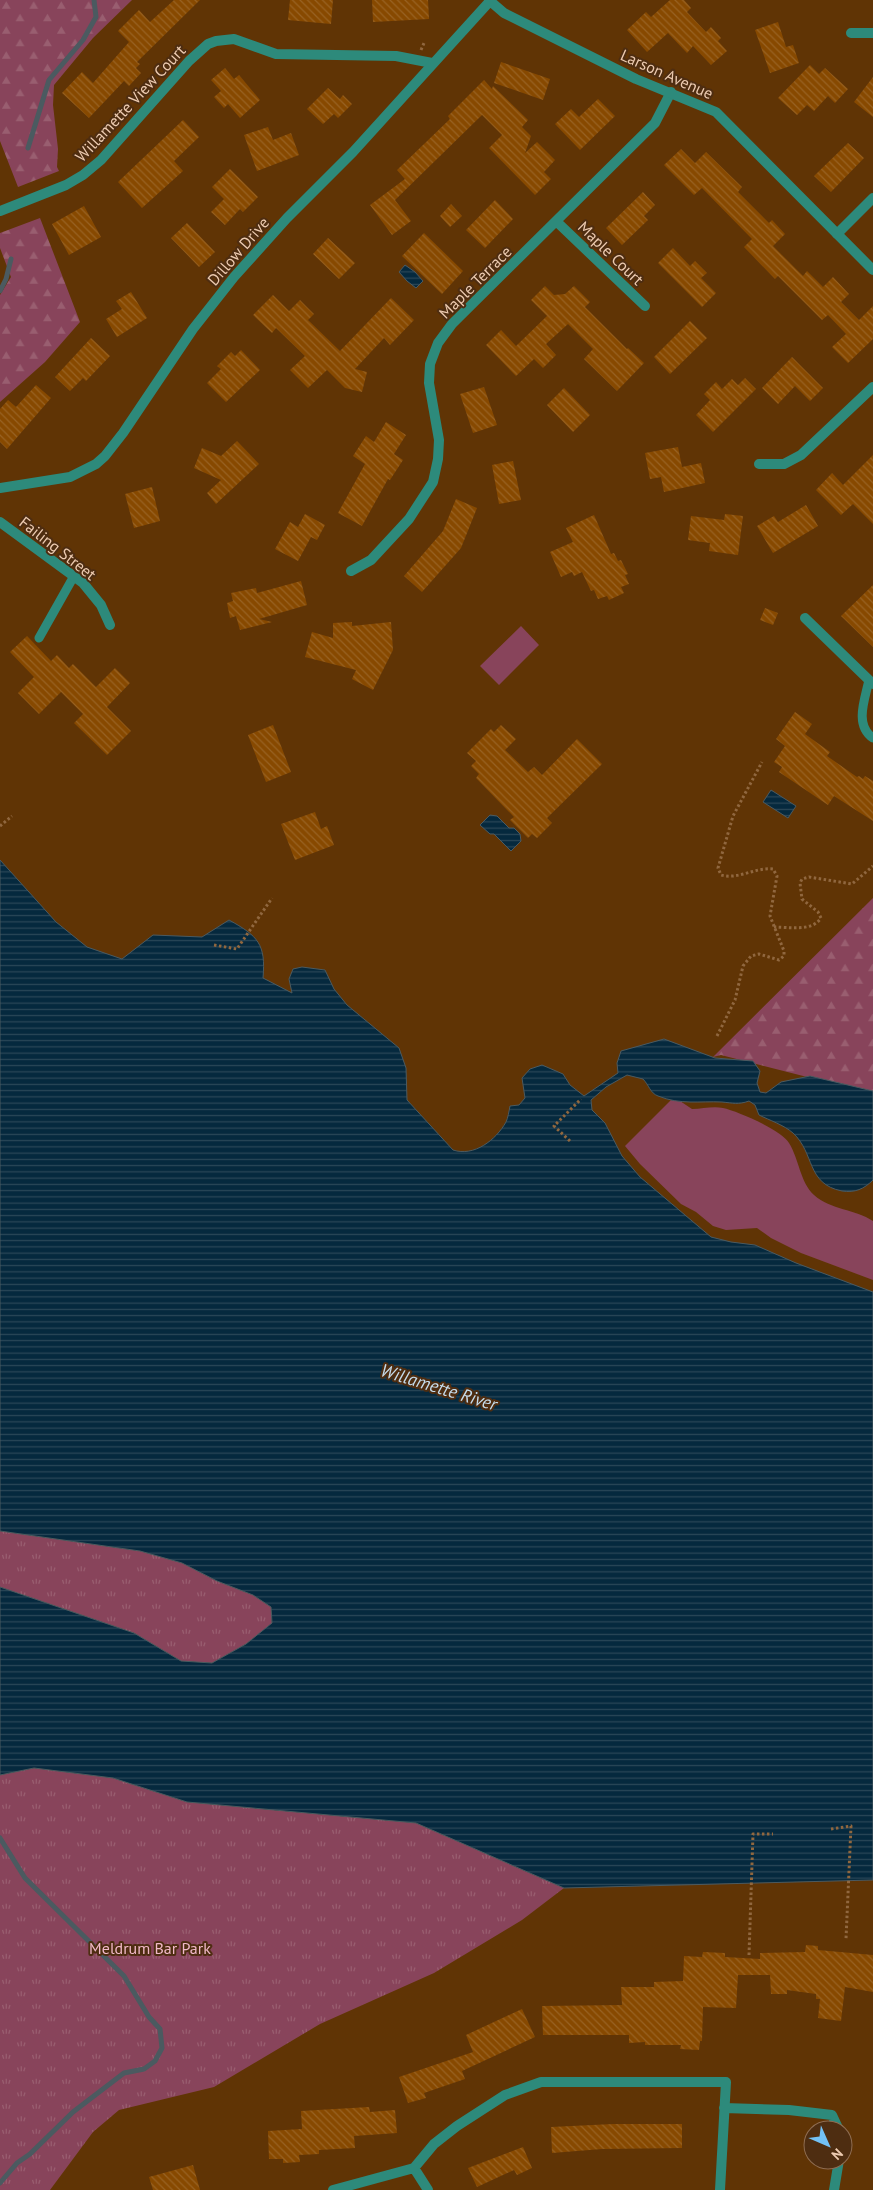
<svg xmlns="http://www.w3.org/2000/svg" width="873" height="2190" viewBox="0 0 873 2190" font-family="'PT Sans',sans-serif">
  <style>
    .green { fill: #88445b }
    .forest { fill: url(#forest-firs) }
    .park { fill: url(#park-tufts) }
    .water { fill: url(#water-rules); stroke: #4b5a60 }
    .lines { fill: none; stroke-linecap: round; stroke-linejoin: round }
    .stream { stroke: #4b5a60; stroke-width: 5 }
    .building { fill: url(#building-back-hatch) }
    .path { stroke: #90673f; stroke-width: 3; stroke-dasharray: 2.5 2.5; stroke-linecap: butt }
    .service { stroke: #2d8a7b; stroke-width: 9 }
    .minor { stroke: #2d8a7b; stroke-width: 10 }
    .tertiary { stroke: #2d8a7b; stroke-width: 10 }
    .labels { text-anchor: middle; dominant-baseline: central; stroke-width: 4; stroke-linejoin: round; paint-order: stroke }
    .street-label { font-size: 16px; fill: #edcbb1; stroke: #4e2d11 }
    .park-label { font-size: 16px; fill: #f1b9c9; stroke: #4e2d11 }
    .water-label { font-size: 18px; font-style: italic; fill: #c5dcec; stroke: #4e2d11 }
  </style>
  <defs>
    <pattern id="forest-firs" width="22" height="20" patternUnits="userSpaceOnUse" patternTransform="scale(1.25)"><rect width="22" height="20" fill="#88445b"/><path d="M5 1l3.5 6h-7zM16 11l3.5 6h-7z" fill="#995e70"/></pattern>
    <pattern id="park-tufts" width="24" height="20" patternUnits="userSpaceOnUse" patternTransform="scale(1.25)"><rect width="24" height="20" fill="#88445b"/><path d="M3 7l-1-3M5 7V3M7 7l1-3M15 17l-1-3M17 17v-4M19 17l1-3" fill="none" stroke="#995e70"/></pattern>
    <pattern id="water-rules" width="6" height="5" patternUnits="userSpaceOnUse" patternTransform="scale(1.25)"><rect width="6" height="5" fill="#05293e"/><path d="M0 2.5h6" fill="none" stroke="#2a4758"/></pattern>
    <pattern id="building-back-hatch" width="6" height="6" patternUnits="userSpaceOnUse" patternTransform="scale(1.25)"><rect width="6" height="6" fill="#874900"/><path d="M-1 5l2 2M0 0l6 6M5-1l2 2" fill="none" stroke="#986223"/></pattern>
  </defs>
  <rect width="100%" height="100%" fill="#603405"/>
  <path class="green" d="M521,626L539,645L499,685L480,666Z
    M674,1097L692,1109C703,1109 712,1106 723,1108C737,1111 782,1130 789,1143C799,1159 800,1182 814,1195C831,1210 855,1209 873,1221V1280L801,1253L771,1238L757,1228L726,1230L713,1226L696,1212L681,1204L640,1164L625,1146Z"/>
  <path class="forest" d="M0,0H132L93,38L54,85L53,105L58,149L57,167L59,171L18,187L0,141Z
    M40,218L80,322L45,362L0,402V295L11,277L0,248V233Z
    M873,898V1102L819,1080L721,1055L713,1057Z"/>
  <path class="park" d="M0,1531L140,1551L182,1563L217,1581L253,1595L271,1607L272,1624L246,1644L212,1663L181,1661L134,1633L0,1587Z
    M34,1768L113,1778L187,1802L416,1823L564,1888L522,1920L434,1973L320,2024L214,2087L119,2110L93,2132L50,2190H0V1775Z"/>
  <path class="water" d="M405,265L415,272L423,281L416,288L407,281L399,272Z
    M771,790L796,806L788,818L763,802Z
    M490,815L497,816L509,828H514L520,834L521,841L511,851L494,834H490L480,825Z
    M0,860L56,922L87,947L122,959L153,935L202,937L229,920C258,936 266,944 263,978L292,993L289,979L293,969L302,967L325,970L334,989L347,1005L399,1048L406,1068L407,1100L453,1150C474,1157 496,1140 506,1122C508,1118 509,1111 510,1106L519,1105L525,1098L522,1078L530,1069L542,1065L563,1074L570,1085L584,1096L618,1073L617,1063L621,1051L664,1039L715,1058L753,1061L760,1071L757,1083L760,1092L766,1093L781,1082L810,1076L873,1091V1180C864,1189 855,1193 842,1191C806,1184 815,1153 793,1133C784,1125 769,1120 759,1115L755,1105L749,1101C738,1105 733,1103 722,1102C700,1101 680,1105 658,1096C650,1093 649,1085 643,1079L627,1075L606,1087L591,1100L592,1110L605,1123L622,1156L640,1177L711,1237L731,1242L755,1245L796,1263L873,1292V1880L564,1888L416,1823L187,1802L113,1778L34,1768L0,1775V1587L134,1633L181,1661L212,1663L246,1644L272,1623L271,1607L253,1595L217,1581L182,1563L140,1551L0,1531Z"/>
  <g class="lines">
    <path class="stream" d="M28,148L49,80L83,40L96,17L94,0
      M0,291L6,279L11,259
      M0,1838L25,1878L124,1976L149,2017L160,2029L162,2048L155,2061L144,2069L124,2073L73,2112L30,2154L17,2163L0,2183"/>
  </g>
  <path class="building" d="M174,0H200L137,62L140,64L136,68L141,73L129,86L124,81L89,118L62,93L82,72L93,83L129,42L118,31L139,10L150,22Z
    M290,0H333L331,24L288,20Z
    M372,0H428L429,19L373,22Z
    M670,0H684L691,8L687,12L706,32L711,27L721,38L718,41L727,51L711,65L693,46L687,53L668,33L647,52L627,30L646,12L651,17Z
    M778,22L786,47L793,45L799,63L770,73L755,30Z
    M501,62L550,79L543,100L494,83Z
    M810,65L819,74L825,68L848,89L835,103L828,96L814,111L807,105L797,115L778,98Z
    M225,68L234,79L239,75L260,100L240,118L228,104L224,108L214,97L221,91L211,80Z
    M873,77V117L854,102Z
    M484,80L492,89L493,86L528,120L522,127L531,136L525,153L537,142L555,160L544,172L551,179L535,195L489,148L502,135L482,115L395,200L411,221L392,235L370,205L405,179L397,170L450,119L448,116Z
    M328,88L340,99L343,95L352,104L338,118L334,114L323,124L307,109Z
    M598,99L615,116L580,150L555,124L571,109L579,117Z
    M183,120L199,137L174,161L183,171L142,208L118,182Z
    M268,127L273,140L291,133L299,155L257,171L244,135Z
    M848,143L864,158L831,192L814,176Z
    M681,149L695,163L706,152L742,187L738,192L769,223L772,220L785,234L773,246L803,276L807,271L823,287L833,277L849,294L841,302L859,320L873,306V339L848,363L832,347L846,334L828,315L822,320L778,276L775,279L744,247L752,239L702,188L694,195L664,165Z
    M230,169L258,197L243,212L240,209L225,225L211,212L224,199L212,187Z
    M643,192L655,205L644,216L648,220L622,245L606,228Z
    M495,200L513,219L485,248L466,230Z
    M451,204L462,216L450,227L440,216Z
    M84,206L101,237L69,255L52,224Z
    M187,223L215,252L199,267L171,238Z
    M424,233L463,271L442,294L402,256Z
    M328,238L355,263L339,279L313,254Z
    M673,248L690,266L695,261L707,273L701,278L716,293L702,307L658,263Z
    M545,286L554,295L565,294L574,286L590,302L585,307L627,349L628,348L644,363L617,391L584,359L593,349L568,324L546,344L556,355L543,368L534,359L516,376L486,345L501,330L516,346L547,316L531,300Z
    M131,292L147,318L117,337L106,319L122,309L116,301Z
    M273,295L289,311L300,300L314,314L308,320L340,351L391,298L414,320L390,345L384,338L355,369L367,372L362,392L345,388L327,370L308,388L290,370L305,356L276,328L272,333L253,315Z
    M690,321L707,338L670,374L654,357Z
    M91,338L110,356L86,381L83,378L70,391L55,377Z
    M241,350L260,370L226,402L207,383L221,369L217,366L231,352L235,356Z
    M792,357L823,388L810,401L795,386L778,404L762,388Z
    M745,378L756,389L713,432L696,415L710,400L704,394L716,382L722,389L732,379L738,385Z
    M36,385L51,398L7,449L0,442V409L8,400L16,407Z
    M484,387L497,425L473,433L460,394Z
    M564,388L590,415L573,432L547,405Z
    M386,422L406,435L394,454L403,460L390,480L388,479L362,526L338,513L365,464L353,456L366,436L374,442Z
    M237,441L259,464L216,504L207,493L221,480L194,468L202,448L221,456Z
    M678,447L682,467L701,463L705,483L664,492L661,477L650,479L645,453Z
    M873,455V524L853,504L841,515L816,490L832,473L843,485Z
    M513,461L521,500L499,504L492,465Z
    M152,487L160,521L134,528L125,494Z
    M456,499L477,508L461,548L422,592L404,576L443,531Z
    M806,505L818,526L773,553L757,526L774,516L778,522Z
    M305,514L325,525L317,540L311,537L298,561L275,549L290,522L298,527Z
    M725,514L743,516L738,555L709,551L710,543L688,540L691,516L724,520Z
    M594,515L611,554L614,553L618,561L621,560L628,574L625,575L629,584L621,587L624,593L609,600L607,596L598,599L594,590L591,591L582,572L574,576L572,572L561,577L550,552L573,542L566,528Z
    M301,581L307,605L259,619L272,622L240,630L236,616L230,618L227,603L233,601L231,593L256,588L257,593Z
    M873,585V647L841,616Z
    M765,608L778,613L773,625L760,620Z
    M352,622V626L391,622L393,650L373,690L352,679L356,670L305,657L312,632L333,638V623Z
    M27,636L51,661L57,655L69,668L73,664L96,687L115,668L130,683L107,707L131,731L107,755L74,723L83,714L61,692L39,714L18,693L34,677L10,652Z
    M795,712L812,724L805,734L830,752L827,756L857,777L859,776L863,779L865,776L873,781V821L834,796L828,805L779,772L782,767L774,762L785,746L776,739Z
    M273,725L291,772L266,782L248,735Z
    M501,725L516,739L505,750L528,772L534,767L542,775L577,739L602,764L547,818L552,823L537,838L532,834L528,838L510,820L514,817L476,778L479,774L471,766L476,761L467,753L491,729L494,732Z
    M315,812L321,829L327,826L334,845L295,860L281,824Z
    M806,1945L818,1946V1950L873,1955V1992L845,1987L841,2021L818,2018L820,1999H816V1994L787,1990V1994H771L770,1975H738L736,2008L703,2007L702,2041H700L699,2050L680,2049L681,2045H645V2042L629,2043V2035H543L542,2006L622,2005L621,1987H654V1982L683,1981L684,1956L702,1957L703,1952L725,1953V1957L760,1959V1953L805,1952Z
    M522,2009L535,2037L462,2071L465,2079L424,2093L426,2098L408,2103L399,2077L473,2052L466,2035Z
    M369,2107L370,2112L395,2110L397,2133L354,2136L355,2148L319,2150V2154L299,2155L300,2162L283,2163V2159H269L268,2131L302,2129L301,2111Z
    M613,2124H682V2148L602,2149L552,2153L551,2127Z
    M523,2147L532,2168L517,2175L514,2170L477,2187L468,2168Z
    M193,2165L200,2190H153L149,2177Z"/>
  <g class="lines">
    <path class="path" d="M421,50L424,43
      M0,826L12,816
      M774,927C788,927 812,932 821,918L818,912L802,899L800,883L802,879L809,877L852,884L873,866
      M214,945L237,949L272,898
      M717,1036L735,1000L743,966L751,956L759,954L779,960L784,956V951L770,916L777,876L773,869C755,867 738,880 721,875L718,868L733,816L762,762
      M570,1141L554,1126L581,1099
      M831,1829L851,1826L846,1939
      M749,1955L753,1834H773"/>
    <path class="service" d="M39,638L74,576
      M869,680C865,699 854,725 873,738"/>
    <path class="minor" d="M851,33H873
      M0,211L66,185L83,175L101,160L189,61L208,44L216,41L234,39L276,54L396,56L432,63
      M557,222L645,306
      M837,234L873,198
      M759,464H784L801,455L873,387
      M0,522L83,583L101,605L110,625
      M351,571L371,560L409,519L433,482L438,459L439,440L429,383L430,364L438,343L452,324L655,123L671,92
      M805,618L873,684
      M724,2108L789,2110L832,2115L839,2130
      M414,2168L428,2190
      M333,2190L414,2168L434,2144L457,2126L505,2095L541,2082H726L720,2190
      M834,2190L839,2160"/>
    <path class="tertiary" d="M490,1L504,13L636,79L716,112L873,270
      M0,488L70,477L96,464L105,456L123,433L193,329L234,277L287,218L353,152L491,0"/>
  </g>
  <g class="labels">
    <g class="street-label">
      <text transform="translate(667 74) rotate(24)">Larson Avenue</text>
      <text transform="translate(130 103) rotate(-47)">Willamette View Court</text>
      <text transform="translate(238 251) rotate(-49)">Dillow Drive</text>
      <text transform="translate(611 253) rotate(44)">Maple Court</text>
      <text transform="translate(475 282) rotate(-45)">Maple Terrace</text>
      <text transform="translate(58 548) rotate(38)">Failing Street</text>
    </g>
    <g class="park-label">
      <text x="150" y="1948">Meldrum Bar Park</text>
    </g>
    <g class="water-label">
      <text transform="translate(439 1387) rotate(17)">Willamette River</text>
    </g>
  </g>
  <g transform="translate(828 2145) rotate(135)"><circle r="24" fill="#4e2d11" stroke="#8e6c51"/>
  <path d="M0-4L9 19L0 12L-9 19Z" fill="#73c1f5"/>
  <text y="-8" font-size="14" font-weight="bold" text-anchor="middle" fill="#edcbb1">N</text>
  </g>
</svg>
